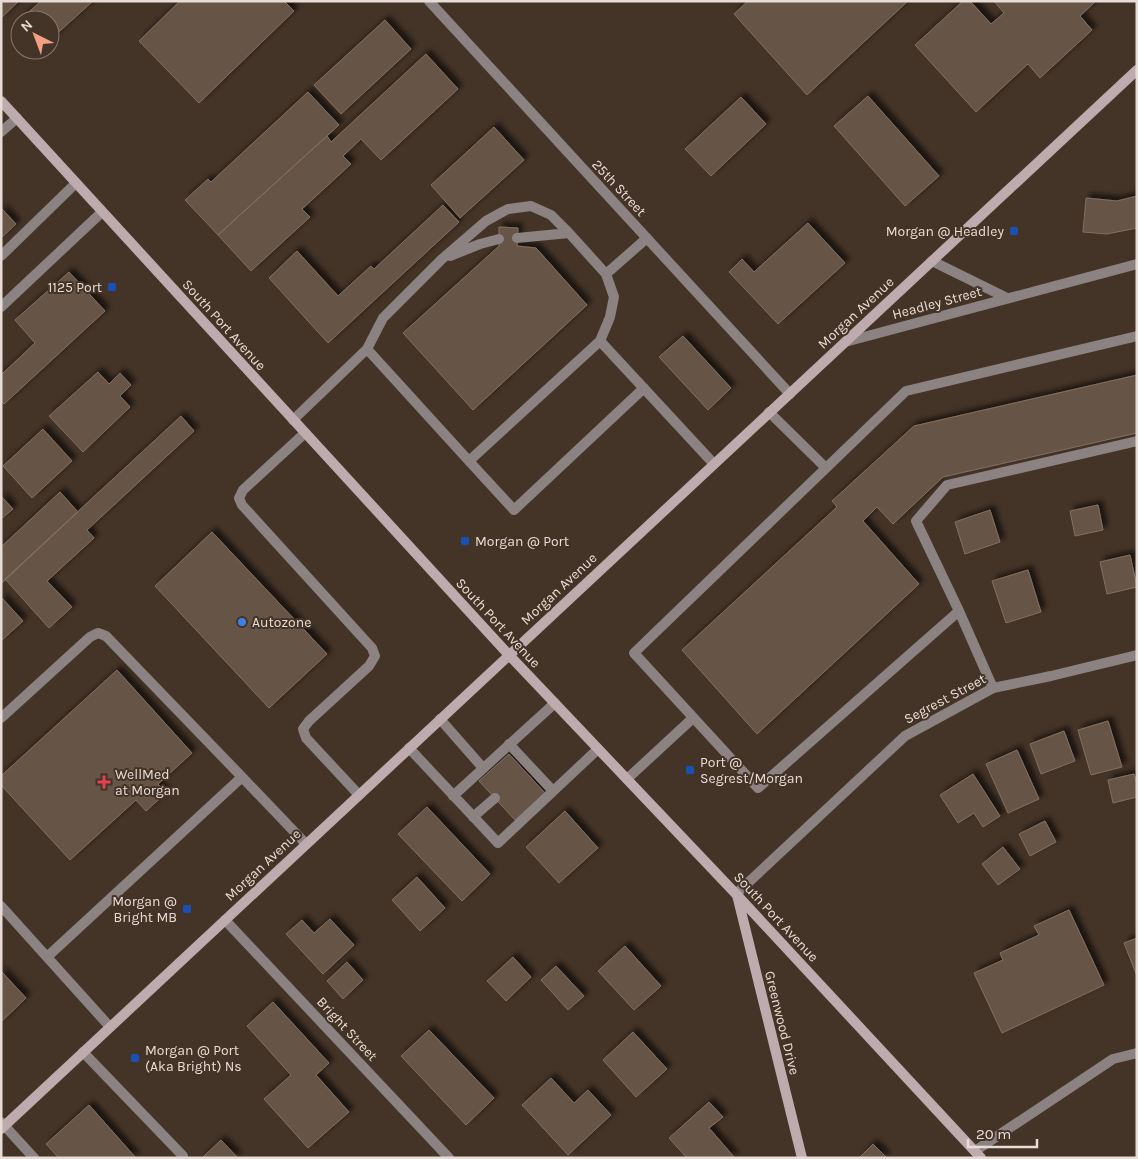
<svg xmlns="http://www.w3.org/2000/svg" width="1138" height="1159" viewBox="0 0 1138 1159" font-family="Karla,sans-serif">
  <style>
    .building { fill: #665447; stroke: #837062; filter: url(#shadow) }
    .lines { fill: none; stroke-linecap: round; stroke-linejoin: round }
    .lane { stroke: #8d8282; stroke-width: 10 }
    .street { stroke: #8d8282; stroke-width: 10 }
    .secondary { stroke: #beabad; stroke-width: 10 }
    .transit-dot { fill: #1a4fb4; stroke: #443327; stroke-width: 2 }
    .shop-dot { fill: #3f7fe0; stroke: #443327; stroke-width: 2 }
    .health-dot { fill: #e0444e; stroke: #443327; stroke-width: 2 }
    .labels { text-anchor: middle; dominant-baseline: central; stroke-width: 4; stroke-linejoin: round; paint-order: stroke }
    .street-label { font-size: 14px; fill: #e8ddd6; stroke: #443327 }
    .poi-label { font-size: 14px; fill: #e8ddd6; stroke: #443327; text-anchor: start }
  </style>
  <defs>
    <filter id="shadow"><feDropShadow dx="4.5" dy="-4.5" stdDeviation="2.5" flood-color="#0009"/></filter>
  </defs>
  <rect width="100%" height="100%" fill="#443327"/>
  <path class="building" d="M1,1H19L1,18Z
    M41,1H93L50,40V20H24L22,18Z
    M180,1H284L294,11L199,103L139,41Z
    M748,1H908L807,95L734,14Z
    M963,1H970L991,24L1004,13L994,1H1096L1080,16L1092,30L1040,78L1028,64L976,112L915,45Z
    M385,20L411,49L341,114L314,85Z
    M426,54L458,89L381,160L361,139L343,156L351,164L302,209L310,217L251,271L218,235L327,136L331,142Z
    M308,92L339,125L218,235L185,200L208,179L211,182Z
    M868,96L939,176L905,206L834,126Z
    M741,97L766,124L711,176L685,149Z
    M494,127L524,160L460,218L431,185Z
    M1137,196V228L1107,234L1083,232L1086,198L1117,201Z
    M443,205L459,222L328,343L269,278L297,251L338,296L371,266L374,269Z
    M1,208L16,224L1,238Z
    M808,223L845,263L778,324L729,272L742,259L754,272Z
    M499,227L518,228L517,246L536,248L587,305L473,410L403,333L499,246Z
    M69,272L105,311L4,404L1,401V375L35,343L15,320Z
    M683,336L731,388L708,410L659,357Z
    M98,372L109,384L120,373L131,385L120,396L130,407L83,452L49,416Z
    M1137,375V433L943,477L893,524L877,507L863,521L919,584L757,734L682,650L837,507L832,501L914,426Z
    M181,416L194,431L87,530L94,538L47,581L72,607L49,628L5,579Z
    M43,429L72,461L32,498L3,466Z
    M60,492L78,512L1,584V547Z
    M1,496L13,509L1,519Z
    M1098,505L1103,530L1075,536L1070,511Z
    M990,510L1000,542L965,554L955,522Z
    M212,532L327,654L269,708L155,586Z
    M1130,555L1137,587L1107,594L1100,562Z
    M1028,570L1041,612L1006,623L992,581Z
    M1,597L23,621L1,641Z
    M117,670L192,753L158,784L166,793L146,811L136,800L70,860L1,785V776Z
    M1108,721L1122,767L1091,775L1078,730Z
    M1064,731L1075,761L1041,774L1030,744Z
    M1017,750L1039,799L1008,813L986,764Z
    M509,754L545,793L515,820L479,781Z
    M973,774L1000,816L983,827L974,813L958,823L940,795Z
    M1134,774L1137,785V797L1113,803L1108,780Z
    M427,807L490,874L462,901L398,834Z
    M565,811L598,848L559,883L526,847Z
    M1045,821L1056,842L1030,856L1019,834Z
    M1003,847L1020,869L998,885L982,864Z
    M417,877L445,908L420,931L392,900Z
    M1069,910L1104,985L1002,1033L974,973L1003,960L1000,953L1039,935L1034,926Z
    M330,919L354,945L323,974L286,934L302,920L314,933Z
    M1137,938V976L1124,943Z
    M625,946L661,986L634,1010L598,971Z
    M513,957L531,977L506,1001L487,981Z
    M347,962L363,980L343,999L327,981Z
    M556,966L584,996L568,1010L541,980Z
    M1,971L26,998L1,1022Z
    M273,1002L329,1063L316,1075L349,1112L308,1148L264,1099L291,1075L247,1026Z
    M429,1030L494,1098L466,1125L401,1056Z
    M633,1032L667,1069L636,1097L603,1060Z
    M551,1078L574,1103L588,1090L611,1115L568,1155L522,1105Z
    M709,1102L723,1117L709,1128L735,1158H687L669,1138Z
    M89,1105L136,1158H59L46,1144Z
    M221,1140L238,1158H202Z
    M873,1144L887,1158H859Z"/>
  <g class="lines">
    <path class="lane" d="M1,132L17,118
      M517,238L569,233
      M1,256L76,183
      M450,256L480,244L499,239
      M606,274L647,238
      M1,307L102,212
      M1137,336L906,391L634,653L758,788L959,611L916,521L947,485L1137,441
      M367,349L469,461L514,510L644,388
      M769,412L826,468
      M293,420L367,349L383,318L442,259L486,221L508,209L531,206L551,215L569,233L606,274L614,297L610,317L600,341L714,464
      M305,433L243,490L239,498L242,505L372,648L375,656L369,666L309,721L303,729L306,738L359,795
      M469,461L600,341
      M959,611L993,688
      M1,718L90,637L98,633L106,636L242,777L306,844
      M440,719L483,768
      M509,744L553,791
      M409,748L498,843L598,749
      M627,779L693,718
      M453,796L555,703
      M473,817L495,798
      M1,906L110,1027
      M47,957L242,777
      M83,1052L183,1156"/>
    <path class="street" d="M429,1L790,394
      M932,261L1007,298
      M845,342L1137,264
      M736,894L905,736L993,688L1051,676L1137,655
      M225,920L449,1158
      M1,1122L34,1158
      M975,1151L1113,1059L1137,1053"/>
    <path class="secondary" d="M1,101L509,655L736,894L981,1158
      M737,895L802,1158
      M1,1129L1137,70"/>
  </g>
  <g class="transit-dot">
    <rect x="1009" y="226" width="10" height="10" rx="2.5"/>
    <rect x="107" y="282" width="10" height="10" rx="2.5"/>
    <rect x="460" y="536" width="10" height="10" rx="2.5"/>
    <rect x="685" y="765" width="10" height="10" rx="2.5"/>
    <rect x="182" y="904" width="10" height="10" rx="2.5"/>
    <rect x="130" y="1053" width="10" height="10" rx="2.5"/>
  </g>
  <circle class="shop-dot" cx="242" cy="622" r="5"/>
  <path class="health-dot" d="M101.5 774.5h5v5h5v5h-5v5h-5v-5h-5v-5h5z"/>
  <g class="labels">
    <g class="street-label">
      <text transform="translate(619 188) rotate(47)">25th Street</text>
      <text transform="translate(937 303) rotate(-15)">Headley Street</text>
      <text transform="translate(856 313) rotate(-43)">Morgan Avenue</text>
      <text transform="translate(224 325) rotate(48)">South Port Avenue</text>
      <text transform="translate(559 589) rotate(-43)">Morgan Avenue</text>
      <text transform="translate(498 623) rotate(47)">South Port Avenue</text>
      <text transform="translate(945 699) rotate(-28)">Segrest Street</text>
      <text transform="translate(263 865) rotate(-43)">Morgan Avenue</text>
      <text transform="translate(776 917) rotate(47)">South Port Avenue</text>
      <text transform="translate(782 1023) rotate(76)">Greenwood Drive</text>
      <text transform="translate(347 1029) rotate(47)">Bright Street</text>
    </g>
    <g class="poi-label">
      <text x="1004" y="231" text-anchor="end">Morgan @ Headley</text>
      <text x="102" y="287" text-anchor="end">1125 Port</text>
      <text x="475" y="541">Morgan @ Port</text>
      <text x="252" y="622">Autozone</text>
      <text x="700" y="762">Port @<tspan x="700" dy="16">Segrest/Morgan</tspan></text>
      <text x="115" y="774">WellMed<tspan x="115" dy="16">at Morgan</tspan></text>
      <text x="177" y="901" text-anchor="end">Morgan @<tspan x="177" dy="16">Bright MB</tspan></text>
      <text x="145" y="1050">Morgan @ Port<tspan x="145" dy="16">(Aka Bright) Ns</tspan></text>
    </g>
  </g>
  <rect width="1138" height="1159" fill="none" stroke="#e8ddd6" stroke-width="5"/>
  <g transform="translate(35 35) rotate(318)"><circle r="24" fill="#443327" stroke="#86776d"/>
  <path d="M0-4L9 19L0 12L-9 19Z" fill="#f2a081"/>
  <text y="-8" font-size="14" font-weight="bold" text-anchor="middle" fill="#e8ddd6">N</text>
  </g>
  <path d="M968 1139v8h69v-8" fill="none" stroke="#e8ddd6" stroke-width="2.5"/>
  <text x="976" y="1139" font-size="15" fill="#e8ddd6" stroke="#443327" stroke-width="4" paint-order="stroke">20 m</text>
</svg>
